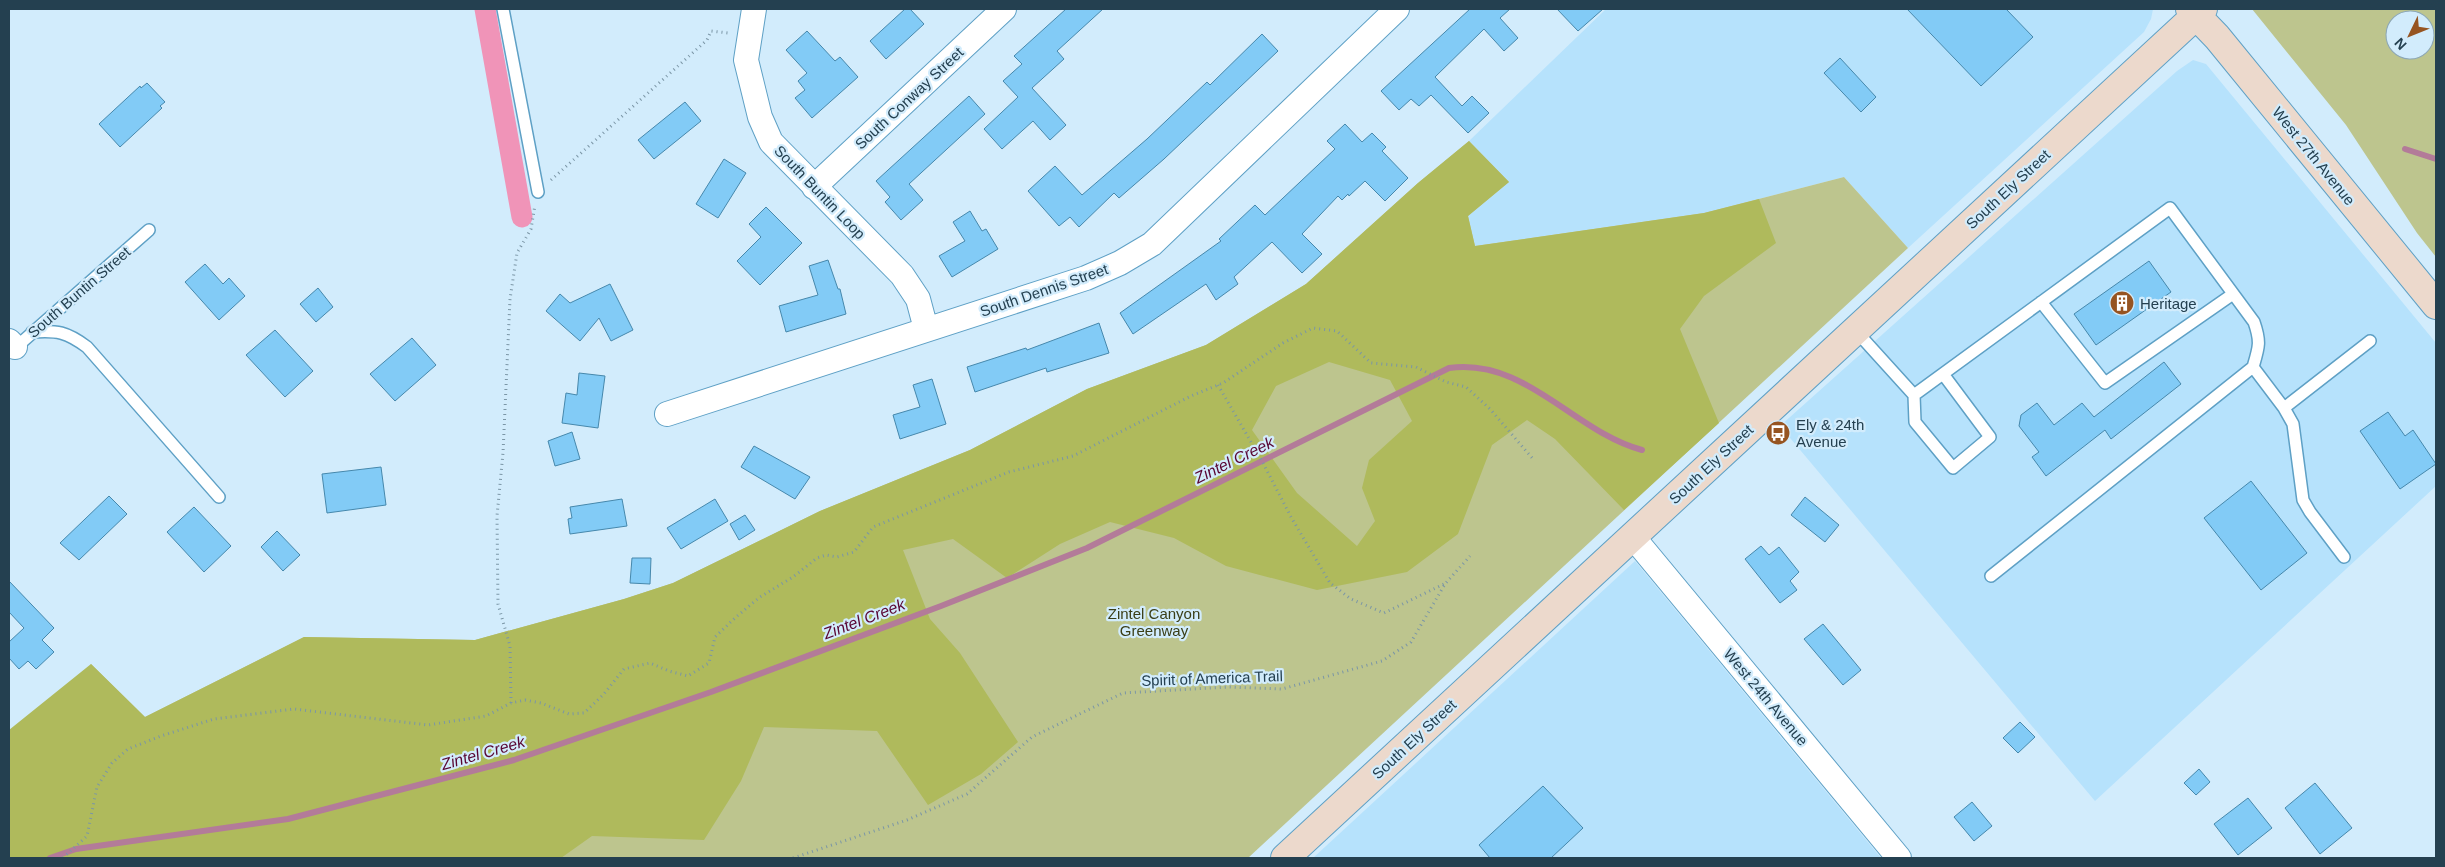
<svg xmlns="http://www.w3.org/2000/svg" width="2445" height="867" viewBox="0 0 2445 867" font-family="Arial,sans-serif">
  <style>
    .built { fill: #b6e2fc }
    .green { fill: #bdc58e; fill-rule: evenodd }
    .forest { fill: #afba5c; fill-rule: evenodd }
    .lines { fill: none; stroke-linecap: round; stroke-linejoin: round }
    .stream { stroke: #b37b99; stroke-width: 6 }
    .canal { stroke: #f094b8; stroke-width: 21 }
    .building { fill: #82cbf6; stroke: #4688ac }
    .lane-casing { stroke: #5ea0c5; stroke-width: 14 }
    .street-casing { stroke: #5ea0c5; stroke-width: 26 }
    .secondary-casing { stroke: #5ea0c5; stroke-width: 30 }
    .path { stroke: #7b96a6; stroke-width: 3; stroke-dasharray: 1 4; stroke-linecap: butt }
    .lane { stroke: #fff; stroke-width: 11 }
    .street { stroke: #fff; stroke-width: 24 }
    .secondary { stroke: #ecd9cc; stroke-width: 28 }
    .labels { text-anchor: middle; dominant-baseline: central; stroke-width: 4.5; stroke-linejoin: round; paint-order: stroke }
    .street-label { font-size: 15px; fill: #244050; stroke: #d2ecfc }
    .poi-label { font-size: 15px; fill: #244050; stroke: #d2ecfc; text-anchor: start }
    .park-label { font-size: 15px; fill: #3a3e17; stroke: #d2ecfc }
    .water-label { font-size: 16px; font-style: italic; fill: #590633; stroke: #d2ecfc }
  </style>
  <rect width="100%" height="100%" fill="#d2ecfc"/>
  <path class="built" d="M1606,9H2153L2151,19L2144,32L1908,248L1844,177L1704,213L1475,246L1468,216L1509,182L1469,141Z
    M2193,60L2206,64L2436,343V486L2095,801L1780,426L2177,71Z
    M1635,561L1881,858H1313Z"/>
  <path class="green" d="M2252,9H2436V257L2417,233L2346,125ZM2395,20H2425V50H2395Z
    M1469,141L1509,182L1468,216L1475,246L1704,213L1844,177L1908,248L1248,858H9L91,664L145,717L304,637L475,640L624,599L673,583L820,511L970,450L1087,389L1206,345L1306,284L1418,183Z"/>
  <path class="forest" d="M1469,141L1509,182L1468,216L1475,246L1704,213L1759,199L1776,243L1704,296L1680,329L1719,423L1624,510L1555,439L1527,420L1492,445L1458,534L1407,572L1317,590L1226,566L1174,538L1110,522L1060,544L1007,578L953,539L903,550L930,619L960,653L1018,742L981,774L928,805L877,731L764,727L741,781L704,840L592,836L561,858H9V730L91,664L145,717L304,637L475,640L624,599L673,583L820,511L970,450L1087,389L1206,345L1306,284L1418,183ZM1329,362L1390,380L1412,421L1369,460L1362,488L1375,521L1357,546L1297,493L1252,430L1276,386Z"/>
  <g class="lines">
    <path class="stream" d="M2405,149L2436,159
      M50,858L76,849L288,819L514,760L711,692L941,606L1087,548L1449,368C1525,357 1574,432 1642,450"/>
    <path class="canal" d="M485,9L522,217"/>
  </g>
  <path class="building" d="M905,9H910L924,24L886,59L870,41Z
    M1066,9H1103L1057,51L1064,59L1032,88L1066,125L1050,140L1033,121L1002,149L984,129L1018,97L1003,81L1022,64L1014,56Z
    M1470,9H1510L1500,18L1518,38L1504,51L1484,29L1435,77L1462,106L1472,96L1489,113L1468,133L1431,95L1419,106L1411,99L1399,110L1381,91Z
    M1557,9H1603L1578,31Z
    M1907,9H2006L2033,37L1981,86Z
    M807,31L835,61L840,57L858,77L812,118L795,98L805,90L798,81L807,73L786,50Z
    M1262,34L1278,51L1164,159L1119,198L1114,193L1079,227L1070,217L1059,226L1028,191L1055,166L1082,195L1147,139L1207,82L1210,85Z
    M1840,58L1876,97L1861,112L1824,73Z
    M147,83L165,102L160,106L162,108L120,147L99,124L140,86L141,88Z
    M969,96L985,114L909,184L923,200L901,220L885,202L890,197L876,181Z
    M685,102L701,121L654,159L638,140Z
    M1345,124L1362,142L1372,133L1386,147L1382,151L1408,178L1385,201L1365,181L1349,196L1348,194L1342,200L1338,196L1302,234L1322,254L1302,273L1272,242L1234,277L1238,284L1216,300L1206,284L1133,334L1120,313L1221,241L1219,239L1255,205L1265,215L1335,149L1327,141Z
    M724,159L746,173L718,218L696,204Z
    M766,207L802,243L760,285L737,261L761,237L749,224Z
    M970,211L982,231L986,229L998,249L952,277L939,256L965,241L953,222Z
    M828,260L838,289H840L846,314L786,332L779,306L818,295L809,266Z
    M2149,261L2171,292L2096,345L2074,314Z
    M205,264L223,284L229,278L245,296L219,320L185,282Z
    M610,284L633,330L611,341L599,318L580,341L546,311L560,294L570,303Z
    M318,288L333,307L316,322L300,304Z
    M1099,323L1109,353L1047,372L1046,368L975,392L967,367L1026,348L1027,350Z
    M275,330L313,371L285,397L246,355Z
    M412,338L436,365L395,401L370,374Z
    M2164,362L2181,384L2111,439L2105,430L2046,476L2032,457L2039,452L2019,426L2021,415L2037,403L2054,425L2082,403L2094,417Z
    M579,373L605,376L598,428L562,423L566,393L577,395Z
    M932,379L946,424L900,439L893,415L920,407L913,385Z
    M2388,412L2405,436L2413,430L2436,464L2400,489L2360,431Z
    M572,432L580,459L555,466L548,441Z
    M754,446L810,477L795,499L741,467Z
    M381,467L386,505L327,513L322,474Z
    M2251,481L2307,553L2261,590L2204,518Z
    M109,496L127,514L79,560L60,543Z
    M1805,497L1839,525L1825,542L1791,515Z
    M622,499L627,526L570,534L568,519L572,518L570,507Z
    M715,499L728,521L681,549L667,528Z
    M194,507L231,546L204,572L167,532Z
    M745,515L755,530L739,540L730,524Z
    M277,531L300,555L283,571L261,547Z
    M1761,546L1769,555L1779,547L1799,572L1790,581L1797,590L1780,603L1745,559Z
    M632,558H651L650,584L630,583Z
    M9,581L54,628L42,640L54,652L36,669L28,661L19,669L9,658V642L24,628L9,612Z
    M1823,624L1861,670L1843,685L1804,639Z
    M2020,722L2035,737L2018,753L2003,738Z
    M2199,769L2210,782L2196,795L2184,783Z
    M2315,783L2352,828L2320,854L2285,808Z
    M1543,786L1583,828L1551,858H1490L1479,845Z
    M2248,798L2272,828L2238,855L2214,824Z
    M1972,802L1992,826L1974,841L1954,817Z"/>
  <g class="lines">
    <defs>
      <path id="lane" d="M503,9L538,192
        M2041,302L2105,383L2233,294
        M1856,331L1914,395L2170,208L2254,322C2261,342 2259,347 2253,367
        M32,332C57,330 67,332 87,347L219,497
        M14,349L149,230
        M1914,395L1915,422L1953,468L1990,437L1943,374
        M2284,408L2370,341
        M1991,576L2253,367L2284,408L2293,424L2303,500L2310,512L2344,557"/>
      <path id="street" d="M754,9L746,60L760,117L771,142L902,275L918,299L926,329
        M814,187L1004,9
        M9,341L15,347
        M667,414L1086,278L1120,263L1152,244L1397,9
        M1633,537L1899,858"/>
      <path id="secondary" d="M2190,9L2217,37L2436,305
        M1285,858L2203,9"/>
    </defs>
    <use href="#lane" class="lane-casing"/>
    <use href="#street" class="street-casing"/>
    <use href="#secondary" class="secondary-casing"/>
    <path class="path" d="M551,180L707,40L711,31L728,33
      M1218,385L1262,461L1291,517L1330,583L1351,599L1384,613L1444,584
      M511,703L510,646L498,604L497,516L503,453L510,299L517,253L531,229L535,205
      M63,858L87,836L97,787L112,763L128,749L161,736L214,719L294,709L428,725L486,716L511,703L525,700L541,703L569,714L584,713L603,695L624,669L650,663L669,671L688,676L709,663L715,637L736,617L760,597L793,577L817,558L826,555L837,557L854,552L873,527L1009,472L1073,456L1191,396L1223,383L1283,343L1313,328L1337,331L1371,363L1416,367L1446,382L1466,387L1490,409L1533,459
      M793,858L907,820L967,794L1032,737L1123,693L1228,687L1282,689L1382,661L1411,642L1445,584L1470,556"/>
    <use href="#lane" class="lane"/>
    <use href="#street" class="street"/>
    <use href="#secondary" class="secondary"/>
  </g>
  <defs>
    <symbol id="building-disc" viewBox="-11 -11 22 22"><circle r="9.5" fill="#965421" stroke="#d2ecfc"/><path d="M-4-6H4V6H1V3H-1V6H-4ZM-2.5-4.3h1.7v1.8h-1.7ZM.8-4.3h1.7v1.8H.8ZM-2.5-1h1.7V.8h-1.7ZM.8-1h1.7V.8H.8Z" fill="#fff"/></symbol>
    <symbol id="bus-disc" viewBox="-11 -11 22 22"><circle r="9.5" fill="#965421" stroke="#d2ecfc"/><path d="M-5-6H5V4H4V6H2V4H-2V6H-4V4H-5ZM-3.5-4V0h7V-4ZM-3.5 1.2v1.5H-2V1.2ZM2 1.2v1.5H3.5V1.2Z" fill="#fff"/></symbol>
  </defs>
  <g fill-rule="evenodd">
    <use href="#building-disc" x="2108" y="289" width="28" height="28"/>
    <use href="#bus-disc" x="1764" y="419" width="28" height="28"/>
  </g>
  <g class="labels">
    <g class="street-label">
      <text transform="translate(909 98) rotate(-43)">South Conway Street</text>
      <text transform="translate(2314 156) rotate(51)">West 27th Avenue</text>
      <text transform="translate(2008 189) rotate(-43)">South Ely Street</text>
      <text transform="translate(820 192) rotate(46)">South Buntin Loop</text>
      <text transform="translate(1044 290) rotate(-19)">South Dennis Street</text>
      <text transform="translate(79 292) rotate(-41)">South Buntin Street</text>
      <text transform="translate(1711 464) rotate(-43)">South Ely Street</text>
      <text transform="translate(1212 678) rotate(-2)">Spirit of America Trail</text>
      <text transform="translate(1766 697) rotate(50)">West 24th Avenue</text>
      <text transform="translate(1414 739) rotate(-43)">South Ely Street</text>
    </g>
    <g class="poi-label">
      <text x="2140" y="303">Heritage</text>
      <text x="1796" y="424">Ely &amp; 24th<tspan x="1796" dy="17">Avenue</tspan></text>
    </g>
    <g class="park-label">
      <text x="1154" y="613">Zintel Canyon<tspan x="1154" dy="17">Greenway</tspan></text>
    </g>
    <g class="water-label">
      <text transform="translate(1234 460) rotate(-26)">Zintel Creek</text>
      <text transform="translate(864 619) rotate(-21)">Zintel Creek</text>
      <text transform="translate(483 753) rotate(-16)">Zintel Creek</text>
    </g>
  </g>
  <rect width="2445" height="867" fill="none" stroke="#244050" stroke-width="20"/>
  <g transform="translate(2410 35) rotate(227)"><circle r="24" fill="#d2ecfc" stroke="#8ca7b7"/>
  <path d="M0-4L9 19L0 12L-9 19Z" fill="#965421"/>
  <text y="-8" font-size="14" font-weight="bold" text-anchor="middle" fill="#244050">N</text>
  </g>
</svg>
